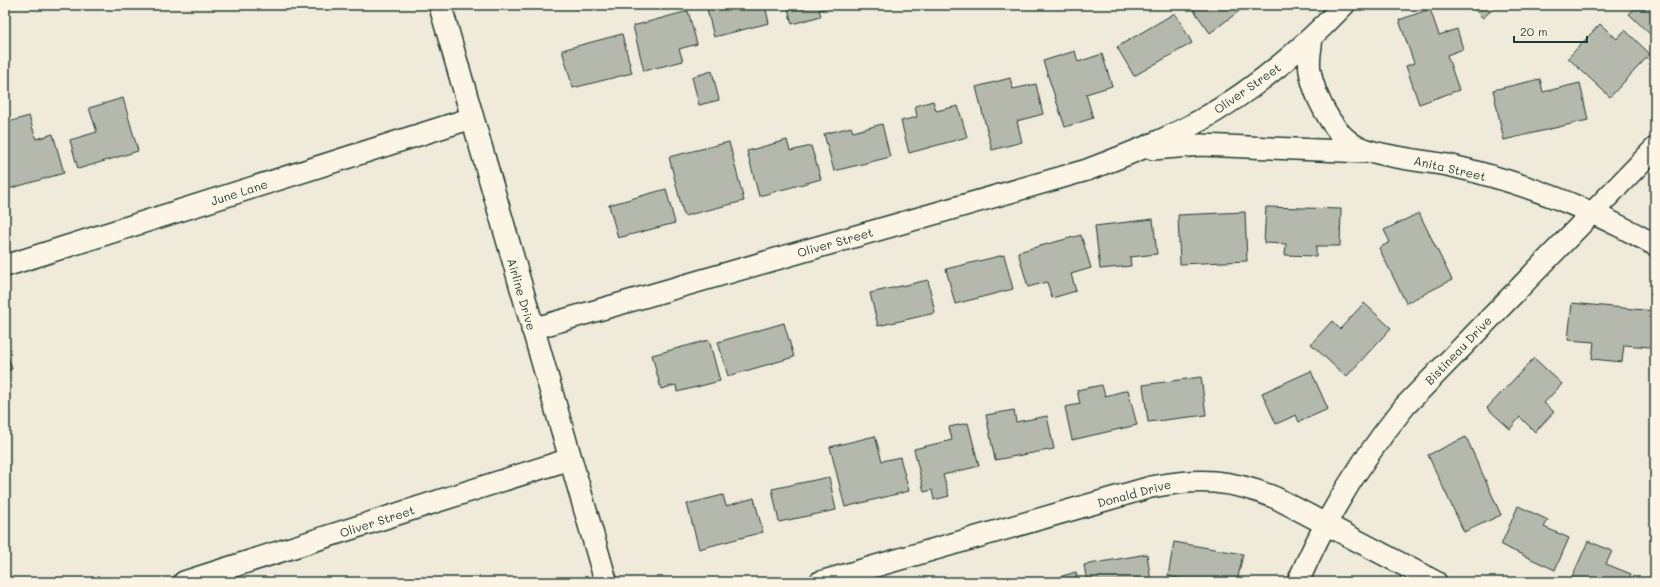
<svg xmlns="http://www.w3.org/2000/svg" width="1660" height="587" viewBox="0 0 1660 587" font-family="Mali,sans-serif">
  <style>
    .building { fill: #b5b9ad; stroke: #1f3d34 }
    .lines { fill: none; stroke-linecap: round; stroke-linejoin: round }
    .street-casing { stroke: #1f3d34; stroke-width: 24 }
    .secondary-casing { stroke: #1f3d34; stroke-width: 25 }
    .street { stroke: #fcf5e5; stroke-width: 21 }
    .secondary { stroke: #fcf5e5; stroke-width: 22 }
    .labels { text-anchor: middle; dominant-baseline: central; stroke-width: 3; stroke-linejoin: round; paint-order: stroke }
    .street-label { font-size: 12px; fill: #1f3d34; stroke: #fcf5e5 }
  </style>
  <rect width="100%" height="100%" fill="#efeada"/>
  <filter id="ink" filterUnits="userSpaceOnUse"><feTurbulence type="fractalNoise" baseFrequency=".025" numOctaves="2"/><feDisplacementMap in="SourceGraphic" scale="8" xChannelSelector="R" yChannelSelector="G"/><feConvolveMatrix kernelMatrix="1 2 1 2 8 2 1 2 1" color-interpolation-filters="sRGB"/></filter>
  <g filter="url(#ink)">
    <path class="building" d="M706,5H765L769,23L714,37Z
      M787,5H838L819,10L821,16L792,24Z
      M1190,5H1247L1210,33Z
      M1470,5H1497L1483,18Z
      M1638,5H1655V39L1629,14Z
      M1430,9L1439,35L1457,29L1463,49L1447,55L1459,90L1419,104L1406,66L1414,63L1399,20Z
      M688,11L697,44L679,49L683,61L644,71L633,26Z
      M1175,13L1192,43L1134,76L1117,47Z
      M1600,24L1617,39L1625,30L1650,54L1610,97L1568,58Z
      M622,34L632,73L573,88L562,50Z
      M1075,51L1078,62L1102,54L1112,86L1086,94L1093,118L1065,127L1043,61Z
      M712,71L719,100L699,105L692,77Z
      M1010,78L1013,89L1036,84L1043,114L1017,121L1022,142L992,150L976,87Z
      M1540,79L1543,92L1580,83L1588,120L1504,140L1493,90Z
      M123,98L138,151L78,169L70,140L97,132L89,108Z
      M933,101L936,111L958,106L967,137L909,153L901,121L917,117L915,106Z
      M29,116L36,139L53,134L64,173L5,190V123Z
      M882,124L890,157L834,171L824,134L851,127L853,132Z
      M787,140L790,151L811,146L821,179L759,196L747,151Z
      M729,142L744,201L684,216L669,157Z
      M666,189L675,223L618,238L609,205Z
      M1266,207L1341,209L1340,246H1316V256L1285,255L1286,244L1264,243Z
      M1245,212L1247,261L1180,264L1178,215Z
      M1419,213L1452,280L1406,303L1379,248L1390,242L1384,230Z
      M1153,219L1157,254L1130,257L1131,266L1100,269L1095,226Z
      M1081,235L1091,268L1071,274L1076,291L1052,298L1047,282L1028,287L1018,252Z
      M1004,255L1013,289L955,304L946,269Z
      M928,280L935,313L878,326L870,293Z
      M1364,303L1391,328L1346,377L1311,344L1332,321L1340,329Z
      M1572,303L1654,311L1650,347L1624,345L1622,362L1592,359L1594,342L1568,340Z
      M784,323L794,357L728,376L718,342Z
      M709,340L720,381L677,392L676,385L661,389L652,355Z
      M5,348L12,369L5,372Z
      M1534,358L1562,384L1544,403L1554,412L1535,432L1520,417L1510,429L1487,408Z
      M1311,371L1328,409L1299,422L1296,415L1276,424L1262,393Z
      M1201,377L1206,415L1148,422L1143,385Z
      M1102,385L1105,396L1128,390L1137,425L1072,440L1065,407L1080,404L1077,390Z
      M1014,410L1016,422L1047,416L1054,449L995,460L986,415Z
      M968,423L979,466L943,475L949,496L934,500L932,490L924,492L914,449L952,440L949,427Z
      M875,436L882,461L900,457L909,491L845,507L830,447Z
      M1466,437L1501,515L1464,532L1428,455Z
      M829,477L836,510L779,522L772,489Z
      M723,495L726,506L754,498L763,532L699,549L687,504Z
      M1518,506L1548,520L1544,527L1569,538L1555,570L1501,545Z
      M1588,541L1612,551L1606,564L1631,574L1627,582H1570Z
      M1174,542L1243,554L1237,582H1186V580L1168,576Z
      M1147,554L1151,582H1087L1084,565Z
      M1076,572L1079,582H1042Z"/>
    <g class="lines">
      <defs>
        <path id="street" d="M1312,37C1311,48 1308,60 1310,71C1314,95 1331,129 1351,143C1370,156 1427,161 1452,166C1522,182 1592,209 1655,245
          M1153,149L1201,145L1366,152
          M5,266L472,118
          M532,329L1087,170C1126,155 1164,141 1201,120C1254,90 1302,49 1344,5
          M184,582L570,459
          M820,582L1151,487C1199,478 1230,479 1276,498L1436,582
          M1298,582C1325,518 1361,460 1405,406L1655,148"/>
        <path id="secondary" d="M440,5L606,582"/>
      </defs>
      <use href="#street" class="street-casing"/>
      <use href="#secondary" class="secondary-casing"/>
      <use href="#street" class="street"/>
      <use href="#secondary" class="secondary"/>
    </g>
  </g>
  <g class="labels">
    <g class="street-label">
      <text transform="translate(1247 88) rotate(-35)">Oliver Street</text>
      <text transform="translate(1450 168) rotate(13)">Anita Street</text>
      <text transform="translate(239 192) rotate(-18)">June Lane</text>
      <text transform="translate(835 242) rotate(-16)">Oliver Street</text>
      <text transform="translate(522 294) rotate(74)">Airline Drive</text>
      <text transform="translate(1458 350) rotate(-46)">Bistineau Drive</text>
      <text transform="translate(1134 493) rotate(-15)">Donald Drive</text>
      <text transform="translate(377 521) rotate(-18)">Oliver Street</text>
    </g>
  </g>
  <rect width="1660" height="587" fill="none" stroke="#fcf5e5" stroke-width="20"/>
  <rect x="10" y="10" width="1640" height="567" fill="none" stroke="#1f3d34" stroke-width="1.5" filter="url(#ink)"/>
  <path d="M1514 36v6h73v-6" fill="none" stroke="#1f3d34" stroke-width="2"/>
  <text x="1520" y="36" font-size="12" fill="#1f3d34" stroke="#fcf5e5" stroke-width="3" paint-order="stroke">20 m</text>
</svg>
